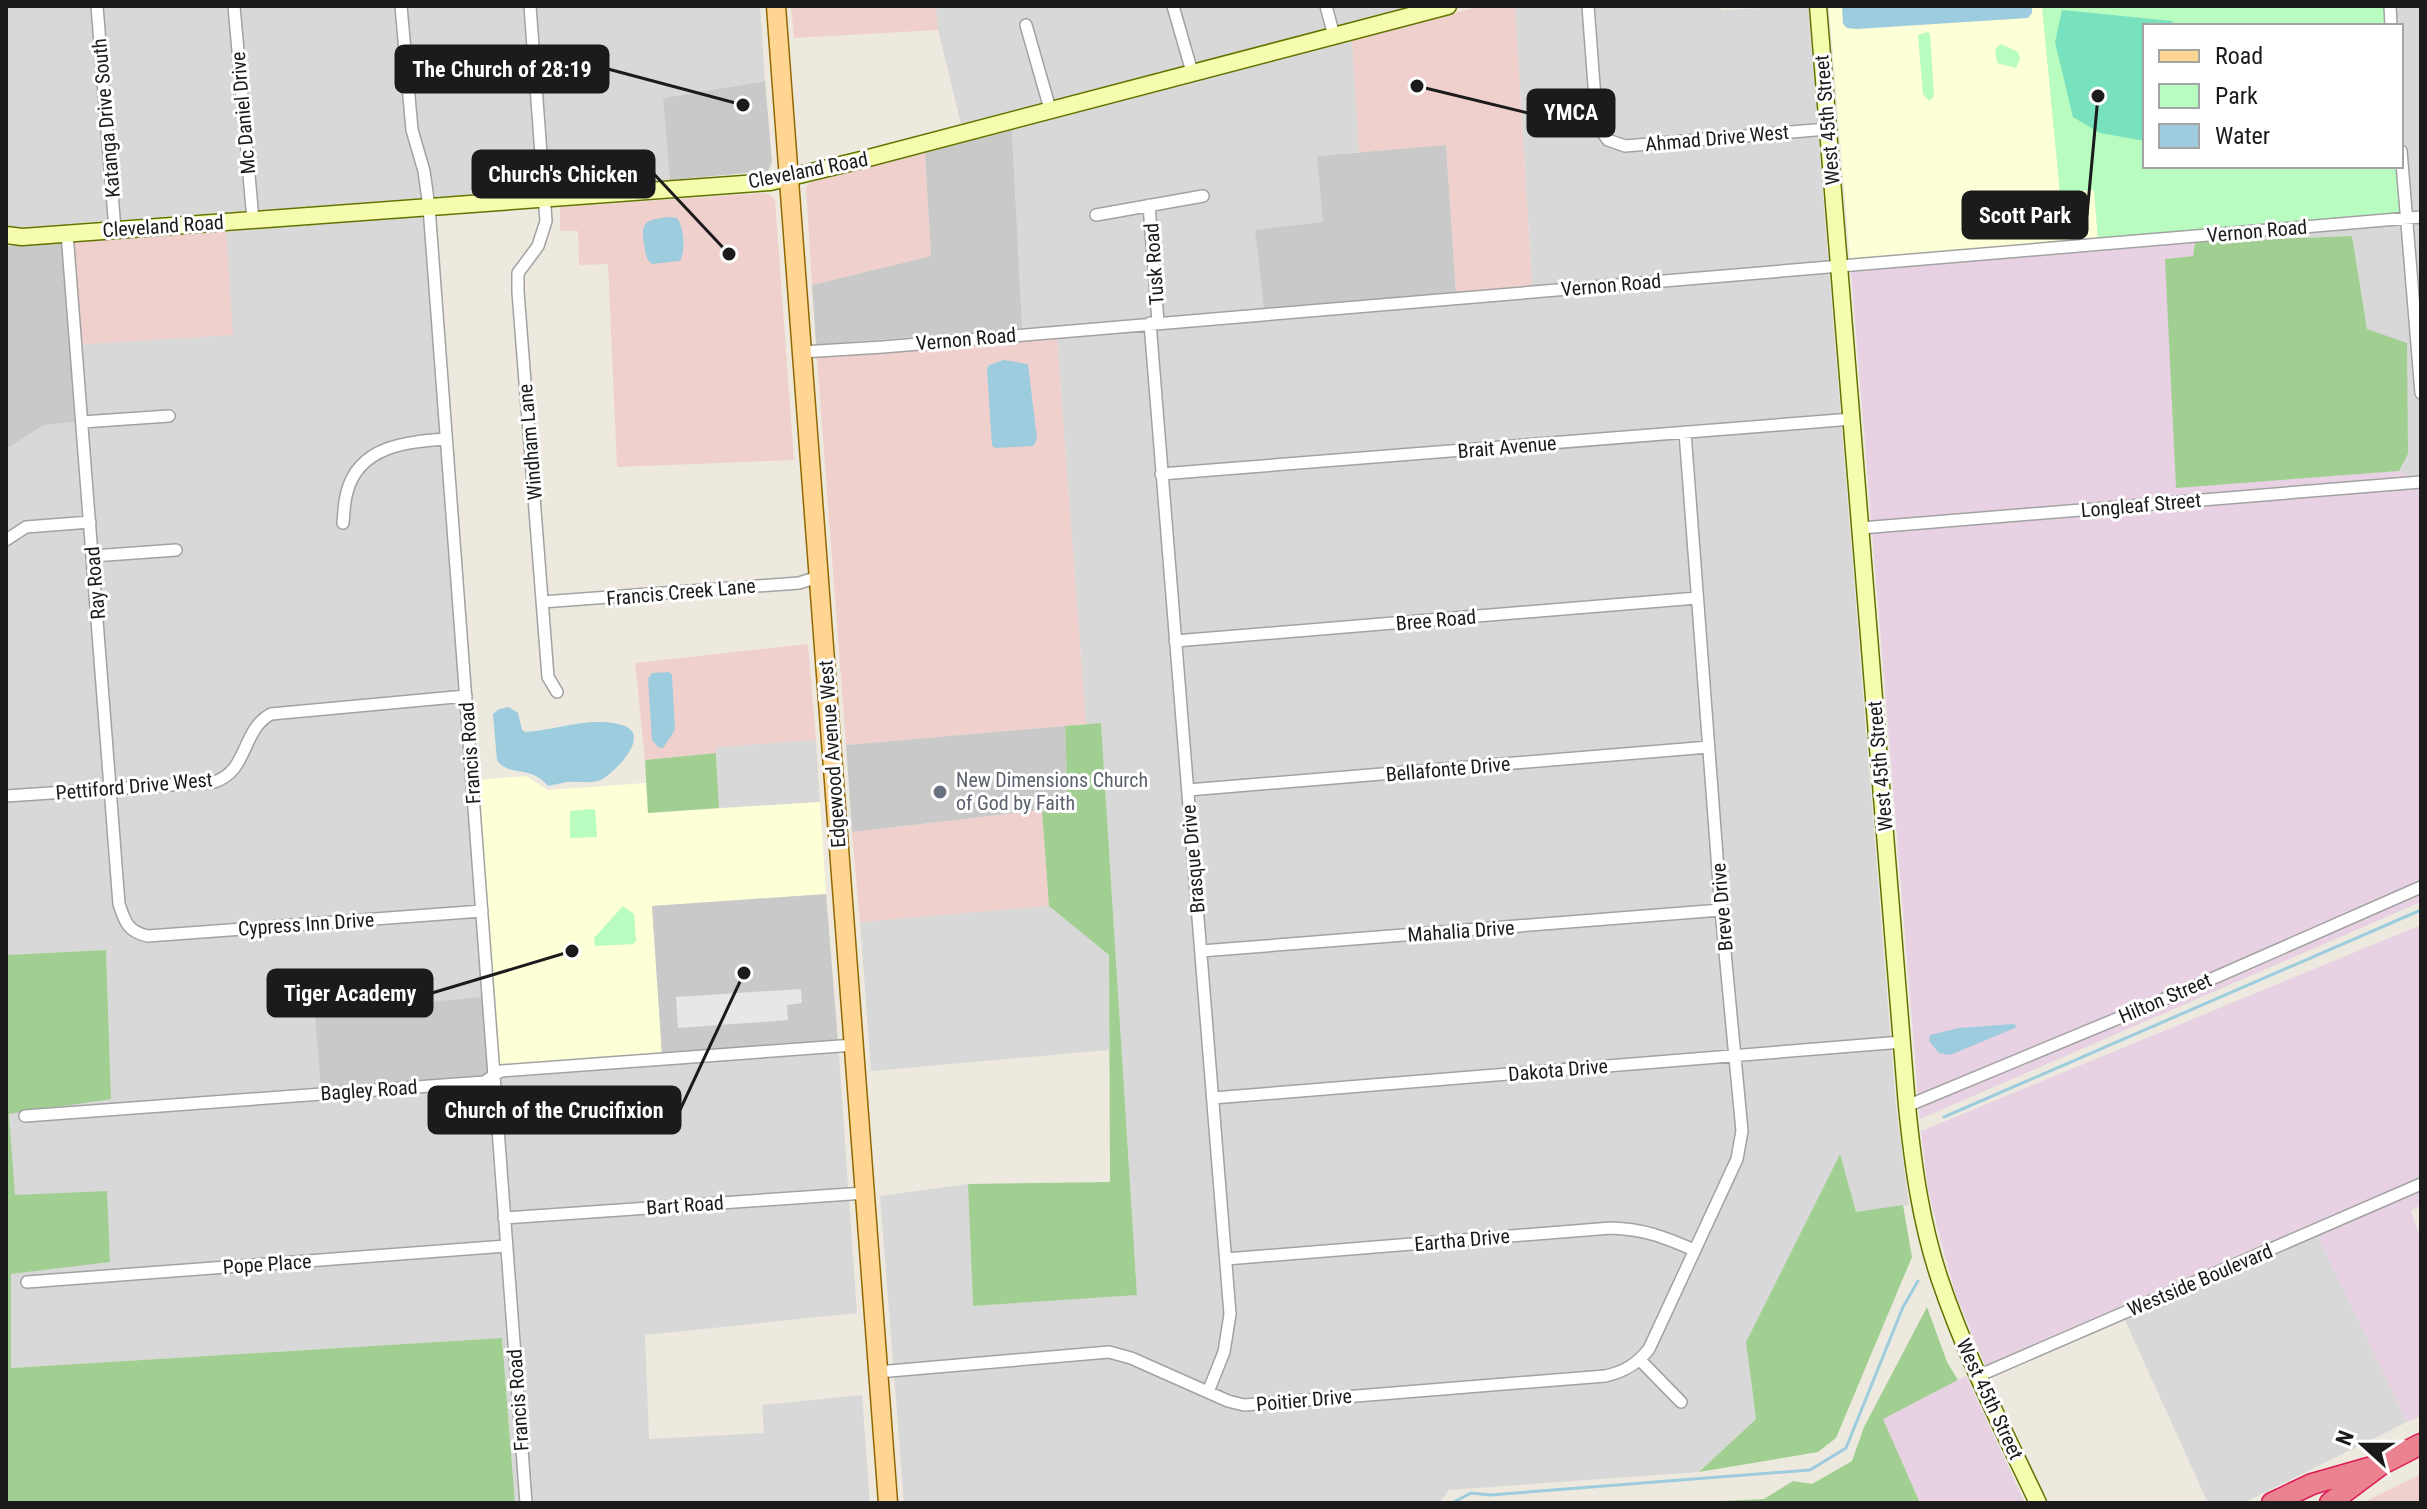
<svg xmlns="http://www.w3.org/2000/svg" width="2427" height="1509" viewBox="0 0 2427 1509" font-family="'Roboto Condensed',sans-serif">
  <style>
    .residential { fill: #d9d8d8 }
    .commercial { fill: #f0d0cd }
    .industrial { fill: #e7d1e2 }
    .education { fill: #fdffd6 }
    .religious { fill: #c9c9c9 }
    .forest { fill: #a1cf92 }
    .park { fill: #b8fcc0 }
    .pitch { fill: #78e1be }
    .parking { fill: #e7e7e7 }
    .water { fill: #9dccde }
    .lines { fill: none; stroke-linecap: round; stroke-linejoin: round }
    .stream { stroke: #9dccde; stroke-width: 3 }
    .street-casing { stroke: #a2a2a2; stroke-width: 14 }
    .secondary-casing { stroke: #627300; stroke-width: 19 }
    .primary-casing { stroke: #916800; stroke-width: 21 }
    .highway-casing { stroke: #dd1b54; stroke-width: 23 }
    .street { stroke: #fff; stroke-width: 11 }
    .secondary { stroke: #f5fcae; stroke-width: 16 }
    .primary { stroke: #ffd592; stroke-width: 18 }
    .highway { stroke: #ea8290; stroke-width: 20 }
    .worship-dot { fill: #6b7280; stroke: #fff; stroke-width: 3 }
    .labels { text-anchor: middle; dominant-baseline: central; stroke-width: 6; stroke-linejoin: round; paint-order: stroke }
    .street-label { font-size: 20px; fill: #1b1b1b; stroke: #fff }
    .worship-label { font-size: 20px; fill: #5b616d; stroke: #fff; text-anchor: start }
    .leader { fill: none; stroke: #1b1b1b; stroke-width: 3 }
    .callout-dot { fill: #1b1b1b; stroke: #fff; stroke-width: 3 }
    .callout { fill: #1b1b1b; stroke: #1b1b1b; stroke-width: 3 }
    .callout-label { font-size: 22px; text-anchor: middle; font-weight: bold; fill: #fff }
  </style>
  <rect width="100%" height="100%" fill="#ede9df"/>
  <path class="residential" d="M6,6H760L765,81L663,98L670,180L22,227H6Z
    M936,6H1411L961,124L938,30Z
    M1515,6H1721V10L1808,6L1896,1107L1909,1205L1856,1212L1839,1156L1746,1342L1756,1419L1699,1472L1449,1490L1439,1503H904L880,1196L968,1184L973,1306L1137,1294L1101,724H1086L1056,326L1022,328L1012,130L1352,40L1359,152L1318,156L1323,222L1264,308L1532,285Z
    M2386,6H2421V475L2411,476L2399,471L2408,454L2367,329L2352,236L2195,242L2196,231L2401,166V26H2387Z
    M435,215L498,1066L838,1041L857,1313L645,1335L649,1439L764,1433L762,1405L862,1395L870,1503H515L502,1338L11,1368V1274L110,1261L106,1191L15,1196L9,1114L111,1098L106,950L6,955V449L44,425L75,422L70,345L232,335L226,231Z
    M816,740L820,802L719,808L716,747Z
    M1049,906L1109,955V1050L871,1071L860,922Z
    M2312,1224L2407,1422L2243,1503H2208L2119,1307Z"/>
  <path class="commercial" d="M791,6H936L938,30L794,38Z
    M1481,6H1515L1532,285L1456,293L1446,146L1359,152L1352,40Z
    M925,153L931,256L812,285L806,187L810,183L823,179Z
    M764,193L769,194L775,200L794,460L617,467L608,264L579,265L578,231H560V207Z
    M226,231L233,335L70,345L62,243Z
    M1056,326L1086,724L846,745L816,345Z
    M808,644L816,740L716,747V753L645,760L635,663Z
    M1042,810L1049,906L860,922L852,832Z
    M2421,1474V1503H2362Z"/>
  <path class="industrial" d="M2196,231L2193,256L2166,259L2176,487L2399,471L2411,476L2421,475V902L1920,1119L1850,260Z
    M2421,925V1205L2411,1211L2421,1240V1416L2407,1422L2312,1224L1985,1365L1956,1295L1941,1242L1928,1189L1921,1131Z
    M1966,1376L2025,1503H1920L1882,1419Z"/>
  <path class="education" d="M1829,6H2042L2060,192L2094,190L2098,240L1850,260Z
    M526,776L548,790L646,783L648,813L820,802L826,894L652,906L662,1055L498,1066L477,780Z"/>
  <path class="religious" d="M765,81L772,162L768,171L670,180L663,98Z
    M1012,130L1022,328L816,345L812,285L931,256L925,153Z
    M1446,145L1456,293L1264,308L1255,230L1323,222L1317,156Z
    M62,243L75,422L44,425L6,449V246Z
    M1065,726L1068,807L852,832L846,745Z
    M826,894L838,1041L662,1055L652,906Z
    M492,996L498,1066L486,1077L321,1090L315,1013Z"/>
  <path class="forest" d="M2352,236L2367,329L2407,343L2408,454L2399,471L2176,488L2165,259L2193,256L2195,242Z
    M1101,723L1137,1295L973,1306L968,1184L1110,1182L1109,955L1049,906L1042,811L1068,807L1065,726Z
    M716,753L719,808L648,813L645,760Z
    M106,950L111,1099L9,1114L15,1195L107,1191L110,1262L11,1274V1368L502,1338L515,1503H6V955Z
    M1840,1154L1856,1212L1903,1205L1912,1257L1836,1438L1818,1452L1699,1472L1756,1419L1746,1342Z
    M1927,1307L1947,1362L1958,1380L1883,1419L1920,1503H1677L1764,1499L1793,1481L1812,1484L1852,1461L1864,1427Z"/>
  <path class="park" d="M2042,6H2386L2387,26H2145V166H2398L2401,214L2098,240L2094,190L2060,193Z
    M1928,32L1930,34L1934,96L1929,101L1923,94L1918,35Z
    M2001,44L2018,52L2020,59L2016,68L1997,63L1995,49Z
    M592,809L595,810L597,837L570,838V811Z
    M623,906L634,914L636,941L633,944L595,946L594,938Z"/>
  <path class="pitch" d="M2062,10L2172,21L2175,26H2145V141L2100,133L2073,117L2055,42Z"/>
  <path class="parking" d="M801,989L802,1003L787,1005L788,1020L678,1028L676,997Z"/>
  <path class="water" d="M1842,6H2032V13L2028,18L1857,29L1847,28L1843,24Z
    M670,217L677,218C684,228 686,250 680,261L652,264C645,258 646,254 644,245C640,220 647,220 670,217Z
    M1004,360L1028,364L1037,439L1033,446L996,448L992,446L987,369L989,365Z
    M669,672L672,675L675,730L663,748L658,747L652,740L648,679L652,673Z
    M509,707L518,713L522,730L525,732C556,730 588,717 618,724C655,731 618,769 604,778C593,785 579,781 567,782C560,783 554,785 548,786C530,764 509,778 497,760L493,714L499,709Z
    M2014,1024L2017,1027L1950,1055L1939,1053L1929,1041L1930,1035L1959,1028Z"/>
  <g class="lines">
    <path class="stream" d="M1944,1117L2421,910
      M1452,1503L1471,1493L1490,1495L1810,1470L1846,1448L1903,1307L1918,1281"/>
    <defs>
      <path id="street" d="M97,6L115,230
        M234,6L253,220
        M401,6L412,130L424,171L429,207L526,1503
        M530,6L546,221L538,246L518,273V292L548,677L557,692
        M1173,6L1192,72
        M1326,6L1334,36
        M1588,6L1597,125L1608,140L1625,146L1827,129
        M2390,6L2391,26
        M1026,25L1050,109
        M2401,151L2421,393
        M1149,205L1158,322
        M1096,215L1203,196
        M67,233L119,904C125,922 128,932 148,936L482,911
        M1150,323L1230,1314L1224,1352L1208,1392
        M802,352L883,347L2421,217
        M82,422L169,416
        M1161,474L1852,419
        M343,523C344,513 344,502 347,492C359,446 406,442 445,439
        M1861,528L2421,482
        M6,540L26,527L90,522
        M93,556L176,550
        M542,602L799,583L818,577
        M1175,641L1697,598
        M1188,790L1709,747
        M6,796L214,782C249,771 241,730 271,714L466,696
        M1201,951L1721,910
        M1213,1098L1902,1042
        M1907,1106L2191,988L2421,887
        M25,1116L484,1082L501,1071L854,1045
        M504,1218L865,1193
        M1226,1259L1611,1228C1644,1229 1664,1237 1694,1250
        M27,1282L506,1246
        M1640,1360L1681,1402
        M878,1372L1109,1352L1131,1358L1228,1401L1244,1405L1605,1376C1624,1372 1637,1364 1649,1349L1737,1159L1742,1131L1721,910L1685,432
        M1978,1376L2421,1184"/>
      <path id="secondary" d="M1818,6L1907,1106C1913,1165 1921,1224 1940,1280C1966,1357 2003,1429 2038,1503
        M6,235L22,237L770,182L857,161L1448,6"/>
      <path id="primary" d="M776,6L888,1503"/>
      <path id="highway" d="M2272,1503L2312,1484L2382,1464
        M2330,1503L2382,1464L2421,1444"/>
    </defs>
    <use href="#street" class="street-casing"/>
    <use href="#secondary" class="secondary-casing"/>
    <use href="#primary" class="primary-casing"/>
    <use href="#highway" class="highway-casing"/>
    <use href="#street" class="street"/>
    <use href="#secondary" class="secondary"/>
    <use href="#primary" class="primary"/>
    <use href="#highway" class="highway"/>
  </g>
  <circle class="worship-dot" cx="940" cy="792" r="8"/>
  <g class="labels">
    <g class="street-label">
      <text transform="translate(243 113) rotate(-95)">Mc Daniel Drive</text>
      <text transform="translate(106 118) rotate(-95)">Katanga Drive South</text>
      <text transform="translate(1827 120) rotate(-95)">West 45th Street</text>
      <text transform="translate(1717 138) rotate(-5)">Ahmad Drive West</text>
      <text transform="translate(808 170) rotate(-11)">Cleveland Road</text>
      <text transform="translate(163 226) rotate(-4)">Cleveland Road</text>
      <text transform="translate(2257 231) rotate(-5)">Vernon Road</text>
      <text transform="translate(1154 264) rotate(-94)">Tusk Road</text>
      <text transform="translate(1611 285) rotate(-5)">Vernon Road</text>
      <text transform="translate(966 339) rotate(-5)">Vernon Road</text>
      <text transform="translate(530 442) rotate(-95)">Windham Lane</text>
      <text transform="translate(1507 447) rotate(-5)">Brait Avenue</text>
      <text transform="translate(2141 505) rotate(-5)">Longleaf Street</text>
      <text transform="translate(95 583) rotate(-95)">Ray Road</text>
      <text transform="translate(681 592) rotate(-5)">Francis Creek Lane</text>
      <text transform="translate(1436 620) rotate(-5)">Bree Road</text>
      <text transform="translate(470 753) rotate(-94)">Francis Road</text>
      <text transform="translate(832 754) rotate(-94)">Edgewood Avenue West</text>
      <text transform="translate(1880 766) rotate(-95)">West 45th Street</text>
      <text transform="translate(1448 769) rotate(-5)">Bellafonte Drive</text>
      <text transform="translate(134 786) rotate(-5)">Pettiford Drive West</text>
      <text transform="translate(1193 859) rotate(-95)">Brasque Drive</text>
      <text transform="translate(1722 907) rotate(-95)">Breve Drive</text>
      <text transform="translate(306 924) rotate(-4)">Cypress Inn Drive</text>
      <text transform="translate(1461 931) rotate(-4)">Mahalia Drive</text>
      <text transform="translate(2165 998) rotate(-23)">Hilton Street</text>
      <text transform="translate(1558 1070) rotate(-5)">Dakota Drive</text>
      <text transform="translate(369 1090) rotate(-4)">Bagley Road</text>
      <text transform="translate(685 1205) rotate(-4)">Bart Road</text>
      <text transform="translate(1462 1240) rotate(-5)">Eartha Drive</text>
      <text transform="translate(267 1264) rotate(-4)">Pope Place</text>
      <text transform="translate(2200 1280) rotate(-23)">Westside Boulevard</text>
      <text transform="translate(1990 1399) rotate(65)">West 45th Street</text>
      <text transform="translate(518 1400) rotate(-94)">Francis Road</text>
      <text transform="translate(1304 1400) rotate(-5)">Poitier Drive</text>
    </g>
    <g class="worship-label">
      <text x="956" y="780">New Dimensions Church<tspan x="956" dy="23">of God by Faith</tspan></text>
    </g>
  </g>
  <path class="leader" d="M743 105L608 69M1417 86L1528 113M729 254L654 174M2098 96L2087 215M572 951L432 993M744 973L680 1110"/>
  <g class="callout-dot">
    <circle cx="743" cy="105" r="8"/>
    <circle cx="1417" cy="86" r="8"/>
    <circle cx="729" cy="254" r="8"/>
    <circle cx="2098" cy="96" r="8"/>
    <circle cx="572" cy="951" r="8"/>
    <circle cx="744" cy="973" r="8"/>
  </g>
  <g class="callout">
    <rect x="396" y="46" width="212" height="46" rx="8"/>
    <rect x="1528" y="90" width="86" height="46" rx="8"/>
    <rect x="473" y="151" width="181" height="46" rx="8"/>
    <rect x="1963" y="192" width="124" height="46" rx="8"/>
    <rect x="268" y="970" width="164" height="46" rx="8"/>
    <rect x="429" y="1087" width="251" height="46" rx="8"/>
  </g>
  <g class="callout-label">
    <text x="502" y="77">The Church of 28:19</text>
    <text x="1571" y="120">YMCA</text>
    <text x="563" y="182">Church's Chicken</text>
    <text x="2025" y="223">Scott Park</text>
    <text x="350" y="1001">Tiger Academy</text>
    <text x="554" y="1118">Church of the Crucifixion</text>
  </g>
  <rect width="2427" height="1509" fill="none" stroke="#1b1b1b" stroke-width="16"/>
  <rect x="2143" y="24" width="260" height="144" fill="#ffffff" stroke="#a4a4a4" stroke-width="2"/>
  <rect x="2159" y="50" width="40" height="12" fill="#ffd592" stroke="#a4a4a4" stroke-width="2"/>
  <text x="2215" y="64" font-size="24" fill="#1b1b1b">Road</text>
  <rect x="2159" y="84" width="40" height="24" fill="#b8fcc0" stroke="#a4a4a4" stroke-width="2"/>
  <text x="2215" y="104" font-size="24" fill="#1b1b1b">Park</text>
  <rect x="2159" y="124" width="40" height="24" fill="#9dccde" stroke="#a4a4a4" stroke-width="2"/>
  <text x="2215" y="144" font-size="24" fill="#1b1b1b">Water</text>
  <g transform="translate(2363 1445) rotate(291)" stroke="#ffffff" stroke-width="6" paint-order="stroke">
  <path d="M0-6L14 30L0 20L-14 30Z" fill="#1b1b1b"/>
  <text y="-12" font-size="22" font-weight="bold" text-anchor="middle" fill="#1b1b1b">N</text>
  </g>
</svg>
